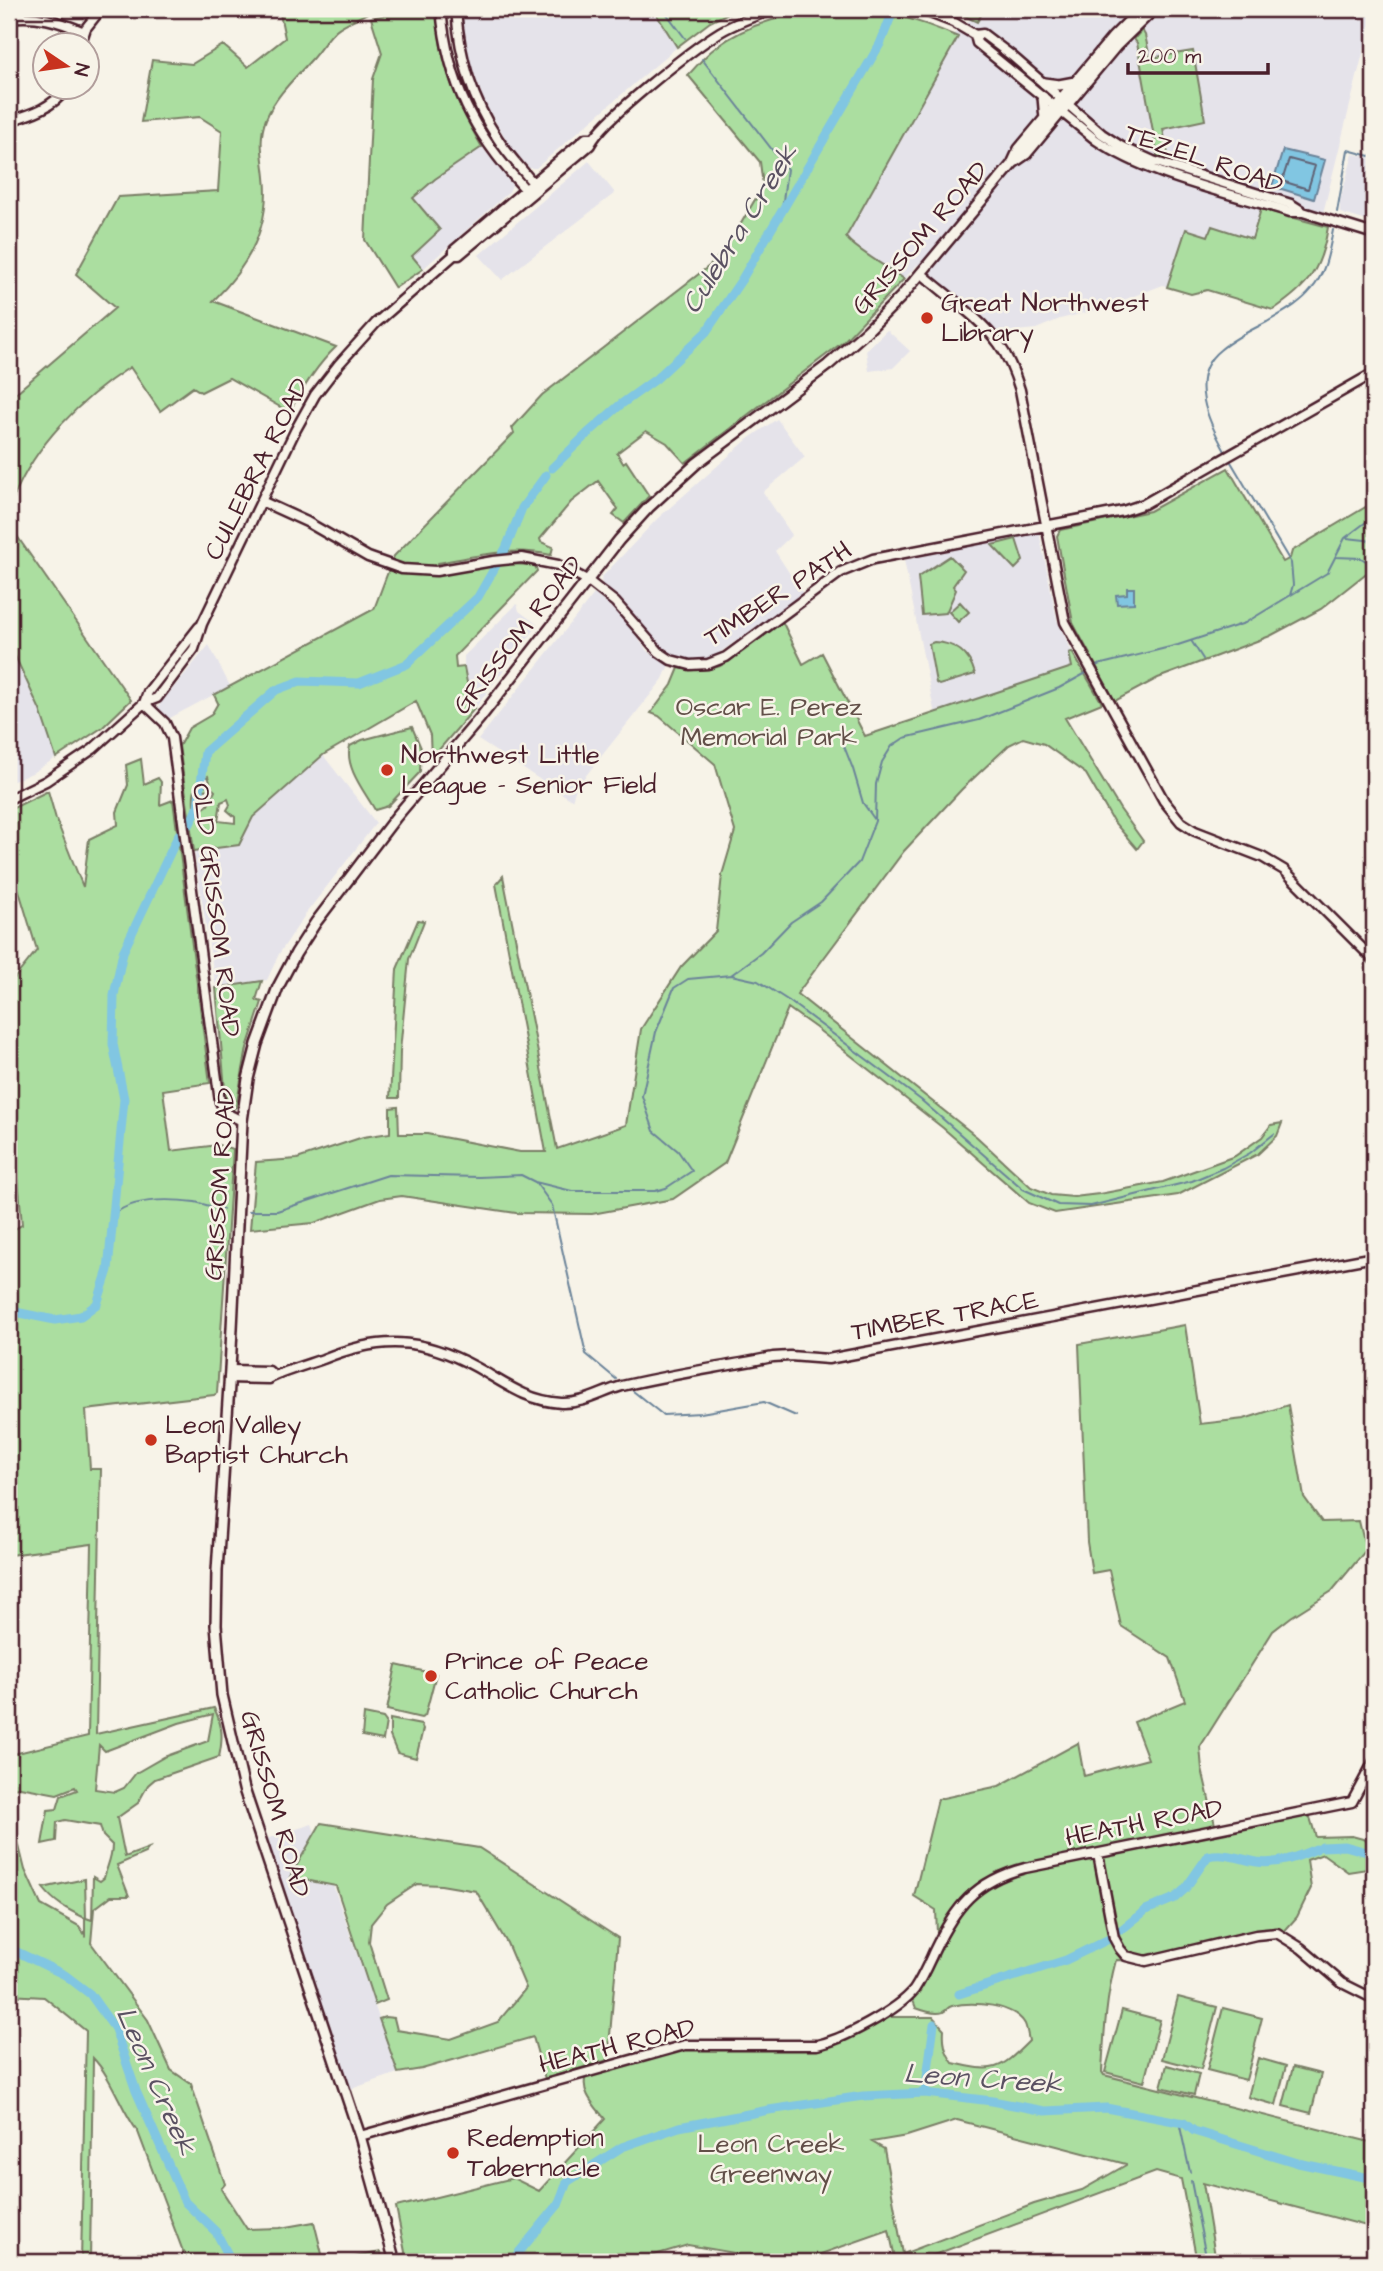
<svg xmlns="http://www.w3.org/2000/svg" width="1383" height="2271" viewBox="0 0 1383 2271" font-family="'Architects Daughter',sans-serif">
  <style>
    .built { fill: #e5e3ea }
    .green { fill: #abdea0; stroke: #7a7e66; stroke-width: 2; fill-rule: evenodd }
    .water { fill: #81c6e2; stroke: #6b8399; stroke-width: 2 }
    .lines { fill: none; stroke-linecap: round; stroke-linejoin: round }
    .shore { stroke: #606274; stroke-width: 2 }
    .stream { stroke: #6b8399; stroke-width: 2 }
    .river { stroke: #81c6e2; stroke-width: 9 }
    .secondary-casing { stroke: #4a1f2b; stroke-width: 13 }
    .primary-casing { stroke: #4a1f2b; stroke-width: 14 }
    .secondary { stroke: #f7f3e8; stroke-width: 8 }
    .primary { stroke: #f7f3e8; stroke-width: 9 }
    .poi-dot { fill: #c8321e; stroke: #f7f3e8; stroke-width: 2.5 }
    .labels { text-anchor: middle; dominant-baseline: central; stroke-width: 5; stroke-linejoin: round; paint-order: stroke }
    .street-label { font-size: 26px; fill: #4a1f2b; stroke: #f7f3e8 }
    .poi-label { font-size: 26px; fill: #4a1f2b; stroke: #f7f3e8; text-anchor: start }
    .park-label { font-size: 26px; fill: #624f48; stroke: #f7f3e8 }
    .water-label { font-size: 28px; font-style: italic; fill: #5a5162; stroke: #f7f3e8 }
  </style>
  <rect width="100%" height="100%" fill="#f7f3e8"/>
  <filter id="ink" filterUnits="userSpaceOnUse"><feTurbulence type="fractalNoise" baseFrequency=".0143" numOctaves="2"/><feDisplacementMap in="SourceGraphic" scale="14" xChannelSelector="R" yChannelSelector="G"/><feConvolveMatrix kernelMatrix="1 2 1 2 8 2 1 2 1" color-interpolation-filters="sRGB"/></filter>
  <g filter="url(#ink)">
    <path class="built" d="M519,9H653L677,47L536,168H529L510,146L485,104L465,48L461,18Z
      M987,9H1374L1320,225L1262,209L1252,240L1212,226L1209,236L1186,229L1167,287L1163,285L1100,309L1060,319L1036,329L1005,332L1001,335L918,264L904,279L840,242L948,39L972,18Z
      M482,147L512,185L509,192L423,269L411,257L440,230L413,198L435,179Z
      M1353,154L1374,158V223L1340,213V201Z
      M589,161L615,193L502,280L479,255Z
      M887,330L910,351L893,368L869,371L866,350Z
      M777,419L805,457L763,492L792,535L775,551L803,594L709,660L687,659L669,653L655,643L618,597L602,585L601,578L657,519L748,439Z
      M1039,532L1057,620L1072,652L1069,653L1072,667L935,715L904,560Z
      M594,594L623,617L647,651L669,665L663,679L576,788L572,800L478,740Z
      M517,604L519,611L538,625L475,708L464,674V656Z
      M9,643L40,710L56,758L32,773L9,783Z
      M209,645L230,686L168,719L158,708L160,704Z
      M323,755L376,823L307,912L279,954L267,980L216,988L194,851L239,845L253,817Z
      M312,1824L398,2073L351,2089L266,1839Z"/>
    <path class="green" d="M279,9H374C363,17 347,21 336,30C327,38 320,50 312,59C295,78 276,95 266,119C258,139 263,156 265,177C271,227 248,267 213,301L336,347C316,366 303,389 289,412L229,378L201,392L193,387L160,411L130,367C81,399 35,444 13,499C10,507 11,518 10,526L131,700L103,727L56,758L40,710L9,643L10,398L115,308L76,274L118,197L218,191L222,131L200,117L141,122L152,60L192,64L223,45L248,67L285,38Z
      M414,9H437C439,63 455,101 482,147L435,179L413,198L440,230L412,256L423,269L395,288L365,240L373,79L382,53L371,18Z
      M653,9H736L710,22L677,47Z
      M833,9C882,10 913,17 958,37L846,237C851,247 892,270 904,279L843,342L685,463L667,443L646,431L617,453L623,463L626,461L649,496L624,523L613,515L618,509L598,481L571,502L540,539L541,542L553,547L551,555C512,546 476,556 438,563L434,576L504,564L535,565L537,571L455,656L456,668L464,667L469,693L475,708L431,759L430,735L416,701L323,755L253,817L239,845L194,851L179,746L189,728L211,715L218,703L214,695L374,609L394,556L514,433L512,428L542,395L713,263L733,237L763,186L760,162L688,75C697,66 705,55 715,48C749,22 792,13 833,9ZM208,776L210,782L203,787L205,790L212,788L215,791L208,805L201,810L194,806C193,791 194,784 208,776ZM228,799L230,805L227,810L235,817V823L218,821L221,802Z
      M950,9H988L983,12L977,22Z
      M1142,30L1145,35L1150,58L1193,51L1205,120L1163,129L1169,160L1167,162L1158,159L1137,43L1134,39Z
      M1261,209L1328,227C1321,271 1308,286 1273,310L1207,290L1191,294L1167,287L1186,229L1208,236L1212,226L1252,239Z
      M1228,468L1283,562L1290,558L1292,551L1374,502V575L1369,571L1321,609L1270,636L1158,678L1115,701L1073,623L1057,536L1060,530L1150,511Z
      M1016,539L1023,561L1015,569L992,545Z
      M950,556L964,570L953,586L956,590L946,613L922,615L918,577Z
      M960,602L969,612L958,622L949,612Z
      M782,621L803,664L822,653L865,736L1072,667L1069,653L1072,652L1102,703L1065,718L1120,809L1143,841L1137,849L1113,821L1086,774L1044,744L1023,738L1009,745L962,789L904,851L797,994L977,1137L1031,1187L1051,1195L1074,1197L1099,1194L1163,1182L1235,1156L1262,1137L1271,1125L1282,1123L1277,1136L1258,1154L1178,1195L1055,1213L1029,1203L943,1128L816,1028L788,1008L725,1163L673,1199L592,1214L516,1213L402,1196L380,1199L314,1223L250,1229L256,1162L297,1159L363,1137L390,1133V1108L398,1107L399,1134H427L520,1152H546L496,884L503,876L557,1149L626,1125L641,1029L681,967L716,931L722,875L735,831L715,764L659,716L651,713L672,685L679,668C694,671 706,671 720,666Z
      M934,642C955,643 969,652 975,674L939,685L936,683L929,644Z
      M412,727L421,748L420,772L388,806L375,810C365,792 344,767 350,746L362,740Z
      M141,759L144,784L158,778L161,782L160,805L173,800L210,1083L163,1090L171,1151L218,1145L233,1149L217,1393L214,1395L86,1410L90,1469H101L96,1734L214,1708C223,1725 223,1739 219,1757L155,1779L148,1785L138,1803L117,1818L125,1857L149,1848L145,1853L117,1865L129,1896H111L94,1909L91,1943L148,2020L171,2070L191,2084L225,2184L221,2189L247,2229L280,2228L314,2222L324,2262H187L138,2132C120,2108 113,2079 93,2058L90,2262H81L86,2031L44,1997L9,1995V1806L25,1870L41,1905L79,1926L85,1935V1918C68,1910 55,1903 43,1888L85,1879L86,1918L92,1920L93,1877L100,1881L104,1878C107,1866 112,1858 112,1845L103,1836L100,1826L65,1820L57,1822L56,1841L42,1844L48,1810L57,1809L61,1796L77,1790L75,1787L57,1794L20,1787L10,1788L9,1802V1755L88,1736L92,1544L9,1555V1232L22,1225L16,1154H9V1135L12,1133L9,1110V985L37,950L12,868H9V810L48,791L56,819L83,887L89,839L118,825L117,812L128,785L126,765ZM213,1714L208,1741L164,1757L136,1773L124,1788L115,1792L95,1789L99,1745L105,1751L179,1723Z
      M418,920L424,921L409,959L400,1051L399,1098H390L397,969Z
      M262,981L256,1000L262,1002L247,1048L236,1107L231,1111L228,1108L226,1100L216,988Z
      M1185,1325L1200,1424L1244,1419L1288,1405L1304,1497L1322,1522L1359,1521L1366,1550L1332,1591L1291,1617L1273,1631L1200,1747L1202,1769L1216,1829L1308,1811L1316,1837L1352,1836L1374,1842V1868L1348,1872L1323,1854L1307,1860L1311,1888L1297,1917L1281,1935L1277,1933L1146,1961L1116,1960C1106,1997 1104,2034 1102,2072L1104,2075L1374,2143V2228L1203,2183L1216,2262H1197L1181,2179L1156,2172L915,2262H885L895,2258L889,2230L798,2262H753L734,2253L688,2245L631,2262H407L396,2207L513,2178L539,2191L605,2119C595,2106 580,2092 586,2076L689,2047H812L849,2036L888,2017H933L944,2029C943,2043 945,2052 953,2063C995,2073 999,2071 1029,2041C1028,2036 1027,2029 1025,2024C1014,2004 972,2001 952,2006C946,2008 949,2009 943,2012C935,2015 924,2011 916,2008L912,1998L938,1957L936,1910L914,1896L938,1799L999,1786L1078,1743L1084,1776L1148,1759L1134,1722L1185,1701L1170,1658L1121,1626L1109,1570L1092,1573L1087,1542L1079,1344ZM957,2120L1126,2164V2165L1082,2190L1034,2204L903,2254L884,2149L872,2142L907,2136Z
      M396,1665L436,1674L425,1716L421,1718L387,1710Z
      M364,1714L383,1718L386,1722L383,1740L362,1736Z
      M390,1719L421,1725L423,1729L416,1758L397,1753L390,1736Z
      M321,1823L479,1848L618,1938L608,2060L545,2079L533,2037L422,2069L398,2073L379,2019L385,2017L394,2018L397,2030L451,2039L498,2022L526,1988L507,1943L476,1891L441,1885L417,1884L387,1904L371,1924L369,1942L387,2000L375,2005L336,1886L290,1877Z
      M1178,1997L1217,2007L1201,2069L1162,2059Z
      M1223,2008L1262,2018L1246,2080L1207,2070Z
      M1122,2010L1160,2020L1144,2082L1105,2072Z
      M1258,2058L1286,2066L1276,2105L1248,2097Z
      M1167,2065L1199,2074L1194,2095L1161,2087Z
      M1293,2067L1321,2074L1311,2113L1283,2106Z
      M381,2252L383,2262H330Z"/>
    <path class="water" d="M1283,150L1325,160L1314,199L1272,186Z
      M1127,588H1134V603L1117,604L1116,595L1127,594Z"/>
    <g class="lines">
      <path class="shore" d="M1289,159L1315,166L1308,189L1282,181Z"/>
      <path class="stream" d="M663,9L685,38
        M702,59L787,169L782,209
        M1337,212L1348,150L1374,157
        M1226,453C1209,423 1186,377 1220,350C1234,338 1251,330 1267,322C1282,313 1300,304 1311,290C1326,273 1329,251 1333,230
        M1231,462L1291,563L1293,585L1290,595
        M1347,538L1374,541
        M1336,557L1361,558L1374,566
        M1192,642L1203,659
        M1093,668L1098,665L1178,645L1245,623L1327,573L1345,538L1374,516
        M838,731L853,769L863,803L875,820
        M731,975L758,981L789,1001L921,1100L1023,1189L1058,1205L1091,1206L1192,1181L1223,1168L1250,1153L1274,1134
        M536,1183L552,1205L586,1354L616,1379
        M249,1211H277L388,1175L479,1177L521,1175L535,1182L572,1191H655L666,1188L692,1171L678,1151L654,1131L642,1096L656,1032L674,988L688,979L731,975L761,953L791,922L821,902L859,862L875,821L876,784L882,762L892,746L904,738L979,720L1059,688L1088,672
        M113,1215C133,1197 170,1199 195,1202C205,1204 213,1208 223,1209
        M633,1391L663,1415L701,1413L764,1402L796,1416
        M1179,2122L1190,2172
        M1191,2181L1207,2262"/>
      <path class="river" d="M552,468L587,434L620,405L656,379L706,332L742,279L880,44L894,9
        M190,824L198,806L205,752L276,690L300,681L359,683L407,664L478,597L506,548L522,508L546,475
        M9,1308L20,1313L55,1320L81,1316L97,1304L108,1270L124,1099L113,1044L114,995L123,952L179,834
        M1322,1847L1345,1846L1374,1854
        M1121,1930L1146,1910L1175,1898L1185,1889L1208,1856C1226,1852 1239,1859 1257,1862C1278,1865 1297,1857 1316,1849
        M9,1948L65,1975L90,1994L115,2029L136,2091L185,2202L216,2232L232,2262
        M959,1994L1066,1960L1109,1939
        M925,2093L934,2024
        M511,2262L558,2205L567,2182L622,2147L679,2127L769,2110L863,2096L925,2093L992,2101L1045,2111L1106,2108L1184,2123L1194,2131L1298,2163L1374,2179"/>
      <defs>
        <path id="secondary" d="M441,9C448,84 474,134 525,189
          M456,9C459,55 472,100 498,139C508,155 521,168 532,182
          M919,9L953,22L975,35L983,34L1012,56L1102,134L1122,147L1153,161L1291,204L1302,211
          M9,18C36,14 59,21 84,32
          M975,35L977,43L1096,140C1150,177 1227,192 1290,212H1303L1374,234
          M80,46L86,28L101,9
          M9,121C32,114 52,108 67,88
          M454,255H459L590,145C601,120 694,48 720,32C737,22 757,15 775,9
          M921,273C947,296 979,317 999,344C1009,358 1015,374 1020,390L1065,622L1164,801L1181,822L1195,831L1262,857L1284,870L1374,960
          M261,501L307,522L368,557L402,569L436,571L493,561L522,558L558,565L587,580L615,602L659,652L671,660L690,665L708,664L726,657L841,572L873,559L1123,511L1144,504L1374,373
          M144,703L165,723L172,738L220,1102L226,1113L242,1121
          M144,703L148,692L199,627
          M9,799L46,781L93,749L144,703L157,698L194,649L202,624L295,431L315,395L339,364L376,323L454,255V250L586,138H593
          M230,1370L269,1371L273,1375
          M229,1378L269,1379C275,1374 312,1363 323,1359C386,1333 430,1339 488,1374C513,1389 532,1401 561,1403C584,1404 601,1392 622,1386C672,1374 723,1367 773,1357L790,1356L828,1359L1374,1257
          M1098,1854L1114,1938L1120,1949L1126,1956L1146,1961L1256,1935L1277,1933L1301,1948L1342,1983L1374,1999
          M360,2136L685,2045H817C842,2040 898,2010 914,1990C922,1978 928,1964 934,1951C955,1907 975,1881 1025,1868L1352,1802L1374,1761"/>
        <path id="primary" d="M1044,83L1059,85L1075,82
          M1043,97L1045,119
          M1013,162L1019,149L1113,37L1141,9
          M395,2262L360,2136L244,1789L222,1695L216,1625L217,1571L230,1370L242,1121L248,1079L257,1044L278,987L296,953L316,922L396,817L480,718L619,540L649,507L697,463L828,365L868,330L901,297L1013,163L1026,154L1116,46L1154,9"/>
      </defs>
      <use href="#secondary" class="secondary-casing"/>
      <use href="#primary" class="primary-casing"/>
      <use href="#secondary" class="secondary"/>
      <use href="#primary" class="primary"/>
    </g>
  </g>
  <g class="poi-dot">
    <circle cx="927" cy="318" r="7"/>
    <circle cx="387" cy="770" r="7"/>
    <circle cx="151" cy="1440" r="7"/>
    <circle cx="431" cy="1676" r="7"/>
    <circle cx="453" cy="2153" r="7"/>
  </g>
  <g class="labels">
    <g class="street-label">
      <text transform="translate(1204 159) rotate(19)">TEZEL ROAD</text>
      <text transform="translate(920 238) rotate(-49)">GRISSOM ROAD</text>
      <text transform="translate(257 469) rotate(-63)">CULEBRA ROAD</text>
      <text transform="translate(778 594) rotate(-33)">TIMBER PATH</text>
      <text transform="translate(518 635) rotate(-52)">GRISSOM ROAD</text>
      <text transform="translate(216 910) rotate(83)">OLD GRISSOM ROAD</text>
      <text transform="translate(220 1184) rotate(-86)">GRISSOM ROAD</text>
      <text transform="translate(945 1316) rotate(-10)">TIMBER TRACE</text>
      <text transform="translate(275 1804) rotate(74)">GRISSOM ROAD</text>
      <text transform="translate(1144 1823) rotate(-11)">HEATH ROAD</text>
      <text transform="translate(617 2046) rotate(-14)">HEATH ROAD</text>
    </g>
    <g class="poi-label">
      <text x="941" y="303">Great Northwest<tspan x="941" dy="30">Library</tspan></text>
      <text x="401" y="755">Northwest Little<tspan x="401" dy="30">League - Senior Field</tspan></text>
      <text x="165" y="1425">Leon Valley<tspan x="165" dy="30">Baptist Church</tspan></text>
      <text x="445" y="1661">Prince of Peace<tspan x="445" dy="30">Catholic Church</tspan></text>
      <text x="467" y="2138">Redemption<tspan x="467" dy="30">Tabernacle</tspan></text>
    </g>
    <g class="park-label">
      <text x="769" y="707">Oscar E. Perez<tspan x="769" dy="30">Memorial Park</tspan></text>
      <text x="771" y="2144">Leon Creek<tspan x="771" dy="30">Greenway</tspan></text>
    </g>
    <g class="water-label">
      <text transform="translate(740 229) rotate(-58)">Culebra Creek</text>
      <text transform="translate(983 2079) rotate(4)">Leon Creek</text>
      <text transform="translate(156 2081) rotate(66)">Leon Creek</text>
    </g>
  </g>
  <rect width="1383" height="2271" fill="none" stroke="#f7f3e8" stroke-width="35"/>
  <rect x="18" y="18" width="1348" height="2236" fill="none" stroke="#4a1f2b" stroke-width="2.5" filter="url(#ink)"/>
  <g transform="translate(66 66) rotate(103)"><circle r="33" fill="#f7f3e8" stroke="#b29e9c" stroke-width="2"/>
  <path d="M0-5L12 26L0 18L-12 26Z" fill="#c8321e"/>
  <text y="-10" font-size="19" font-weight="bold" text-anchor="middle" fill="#4a1f2b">N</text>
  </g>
  <path d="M1128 63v10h140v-10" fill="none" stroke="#4a1f2b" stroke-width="3.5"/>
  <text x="1138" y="63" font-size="21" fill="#4a1f2b" stroke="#f7f3e8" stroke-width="5" paint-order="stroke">200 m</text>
</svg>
